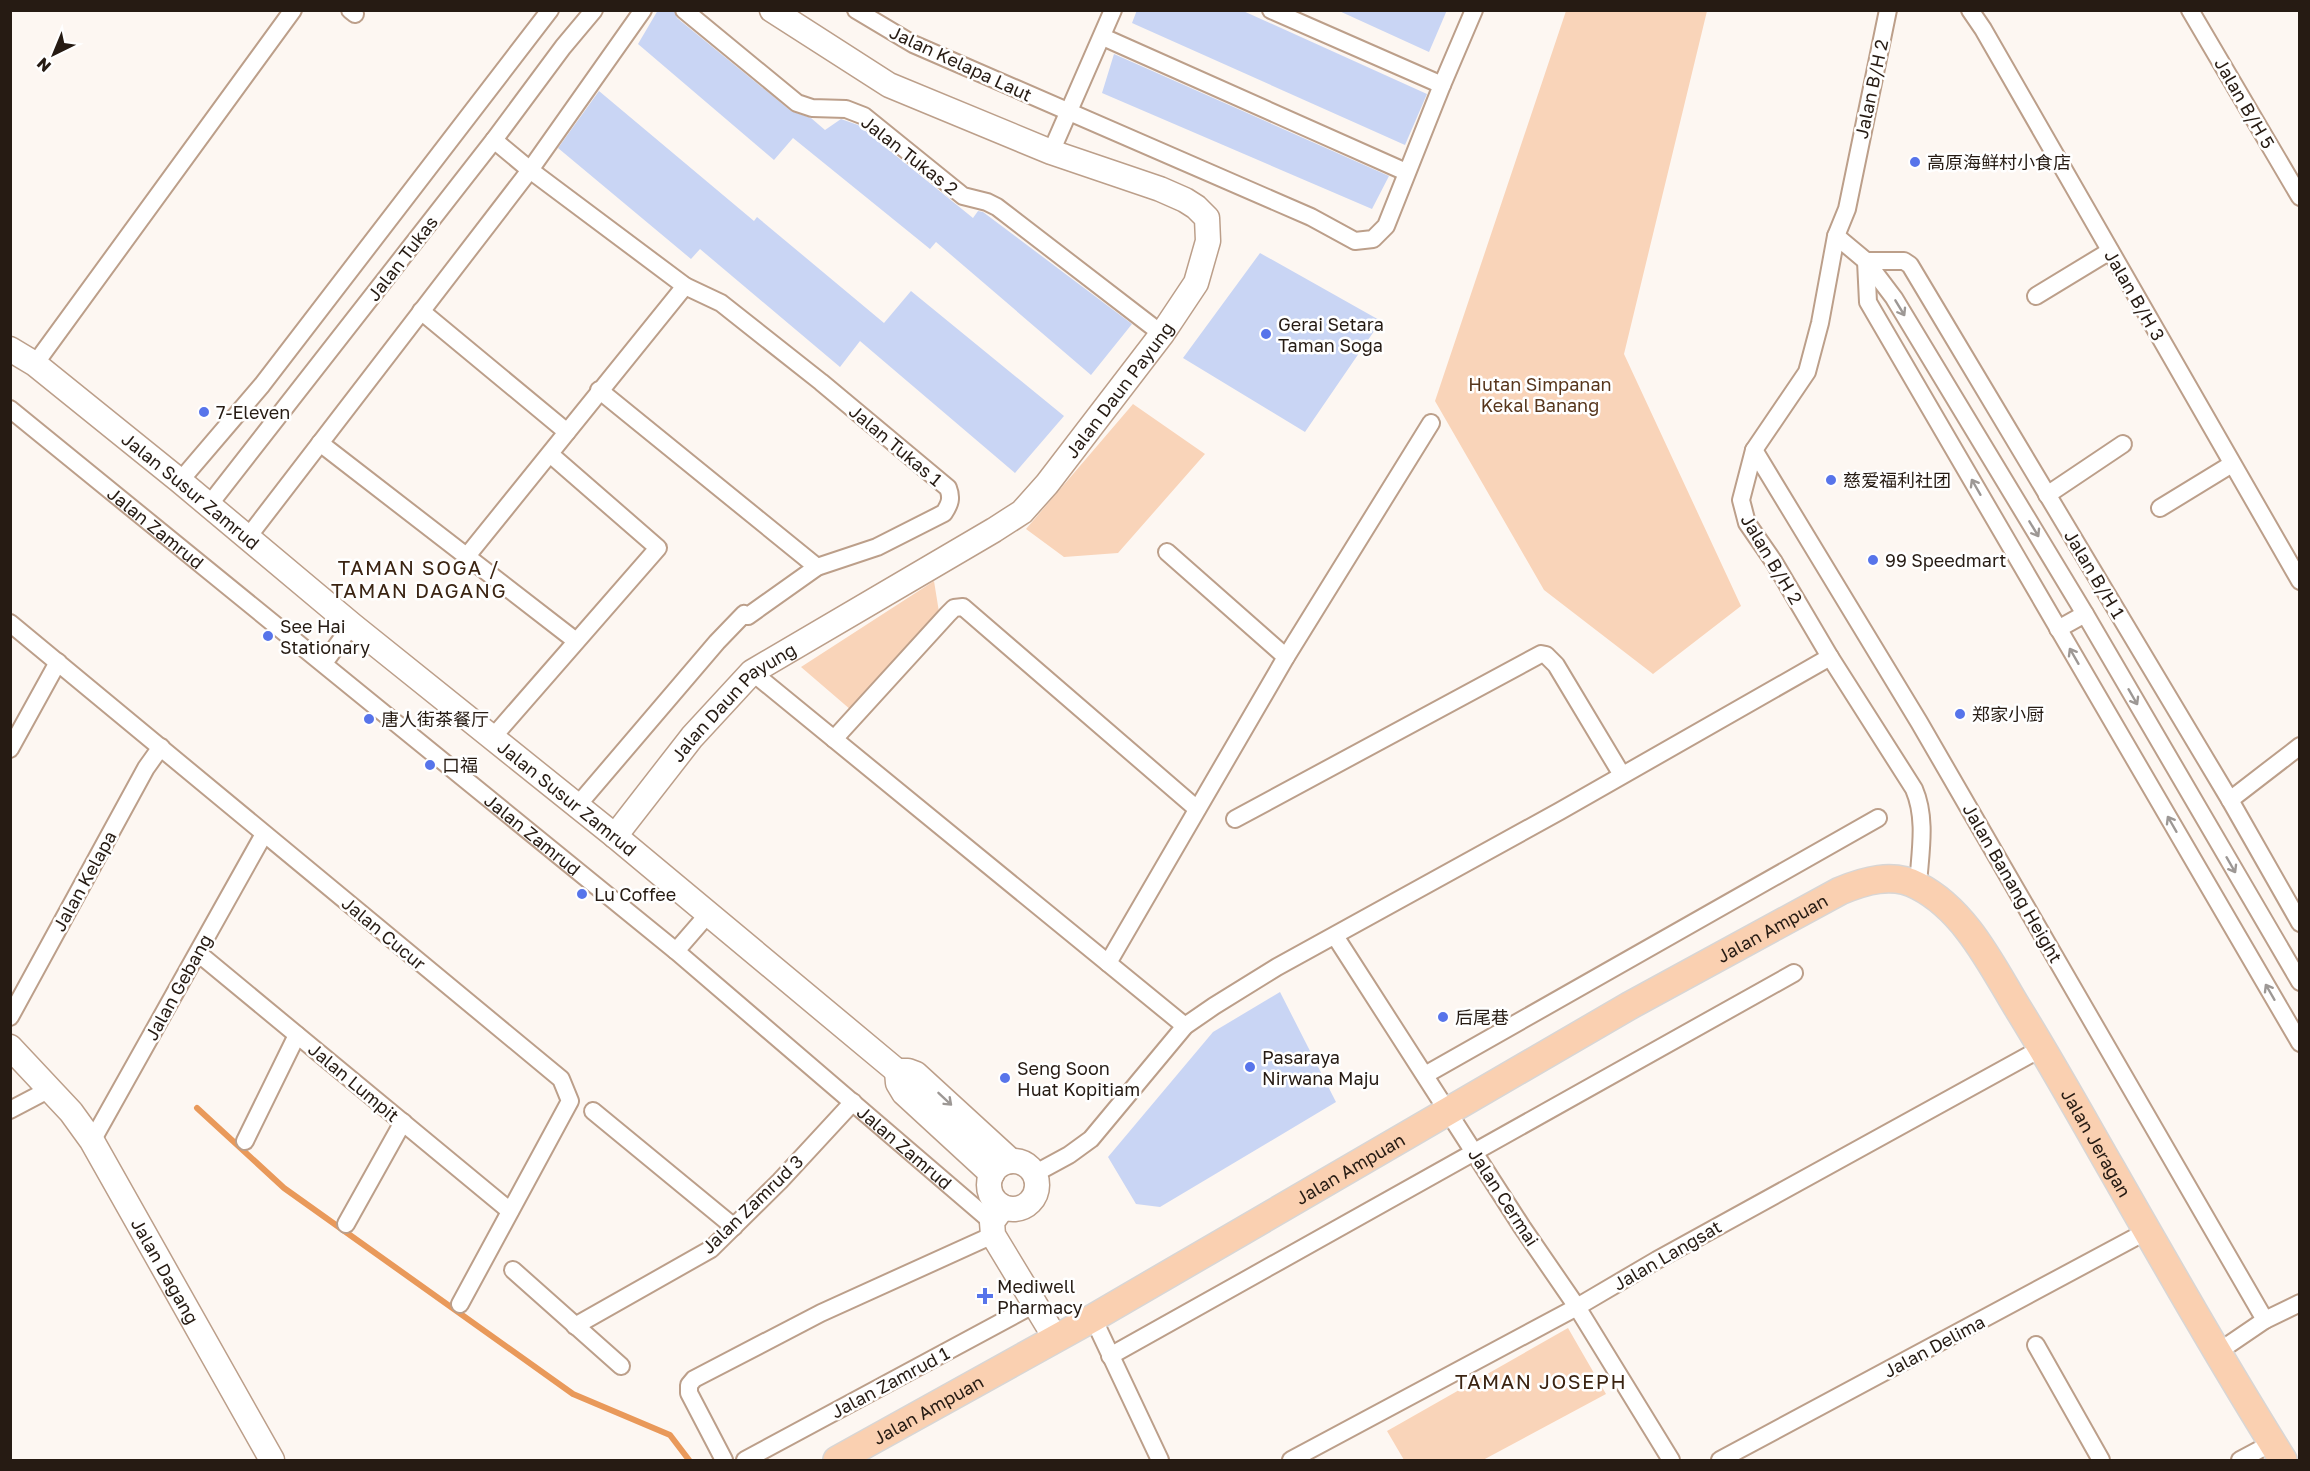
<svg xmlns="http://www.w3.org/2000/svg" width="2310" height="1471" viewBox="0 0 2310 1471" font-family="'Golos Text','Noto Sans SC',sans-serif">
  <style>
    .green { fill: #f9d4b9 }
    .lines { fill: none; stroke-linecap: round; stroke-linejoin: round }
    .stream { stroke: #e9995a; stroke-width: 6 }
    .building { fill: #c9d5f4 }
    .street-casing { stroke: #bc9f8a; stroke-width: 20 }
    .secondary-casing { stroke: #bc9f8a; stroke-width: 27 }
    .primary-casing { stroke: #d8d6d5; stroke-width: 30 }
    .street { stroke: #fff; stroke-width: 16 }
    .secondary { stroke: #fff; stroke-width: 24 }
    .primary { stroke: #fad0b1; stroke-width: 27 }
    .oneway { stroke: #9d9895 }
    .poi-dot { fill: #5774ea; stroke: #fff; stroke-width: 2 }
    .labels { text-anchor: middle; dominant-baseline: central; stroke-width: 5; stroke-linejoin: round; paint-order: stroke }
    .street-label { font-size: 18px; fill: #261b13; stroke: #fff }
    .poi-label { font-size: 18px; fill: #261b13; stroke: #fff; text-anchor: start }
    .park-label { font-size: 18px; fill: #57361c; stroke: #fff }
    .neighbourhood-label { font-size: 20px; letter-spacing: 1.5px; fill: #3b2412; stroke: #fff }
  </style>
  <rect width="100%" height="100%" fill="#fdf7f2"/>
  <path class="green" d="M1566,11H1707L1624,354L1741,606L1653,674L1544,590L1435,401Z
    M1133,404L1205,454L1118,553L1064,557L1026,529Z
    M934,581L939,612L851,710L801,667Z
    M1568,1328L1606,1394L1483,1460H1404L1387,1431Z"/>
  <g class="lines">
    <path class="stream" d="M197,1108L284,1188L573,1394L670,1435L689,1460"/>
  </g>
  <path class="building" d="M658,10H674L677,18L791,111L811,118L825,130L841,119L858,125L973,218L978,211L983,212L1132,324L1091,375L936,242L930,249L793,138L774,160L638,44Z
    M1137,10H1241L1427,94L1405,145L1132,23Z
    M1337,10H1447L1429,52Z
    M1114,54L1389,176L1372,209L1102,93Z
    M599,91L754,221L757,217L884,323L911,291L1064,416L1015,473L860,341L840,367L700,249L691,259L558,148Z
    M1260,253L1381,321L1305,432L1183,358Z
    M1280,992L1336,1102L1160,1207L1136,1204L1108,1157L1213,1032Z"/>
  <g class="lines">
    <defs>
      <g id="street">
        <path d="M350,10L355,14"/>
        <path d="M684,10L797,103L812,108L846,109L864,116L963,196L987,202L997,207L1162,334"/>
        <path d="M856,10L913,44L1311,217L1355,241L1373,239L1386,226L1442,85"/>
        <path d="M1271,10L1442,85L1474,10"/>
        <path d="M1888,10L1847,209L1836,236L1820,323L1807,372L1754,450L1741,500L1747,523L1774,562L1830,657L1914,789C1927,819 1920,853 1918,885"/>
        <path d="M1970,10L1983,29L2300,581"/>
        <path d="M2190,10L2300,197"/>
        <path d="M1103,37L1406,172"/>
        <path d="M494,140L530,170L685,286L721,303L821,382L948,488C952,498 950,504 944,513L877,547L817,567L748,616L744,614L717,642L577,806"/>
        <path d="M1051,152L1113,10"/>
        <path d="M1836,236L1866,261L1894,298L2085,614L2300,982"/>
        <path d="M1866,261L1868,302L2300,1043"/>
        <path d="M1866,261H1904L1910,265L2230,800L2300,923"/>
        <path d="M2036,296L2110,251"/>
        <path d="M421,311L567,432"/>
        <path d="M35,364L293,10"/>
        <path d="M599,390L817,567"/>
        <path id="s1" d="M10,409L676,951L992,1222"/>
        <path d="M320,443L576,641"/>
        <path d="M1754,450L1919,722L2265,1320"/>
        <path d="M180,481L262,385L550,10"/>
        <path d="M2047,495L2123,444"/>
        <path d="M209,505L494,140L563,47L594,10"/>
        <path d="M2160,508L2232,464"/>
        <path d="M248,537L530,170L643,10"/>
        <path d="M1167,552L1286,657"/>
        <path d="M467,556L685,286"/>
        <path d="M10,623L561,1079L570,1101L460,1304"/>
        <path d="M2058,629L2085,614"/>
        <path d="M324,663L352,625"/>
        <path d="M752,672L1185,1026"/>
        <path d="M493,737L658,548L550,454"/>
        <path d="M834,739L948,614L954,608L963,607L1197,809"/>
        <path d="M10,749L58,662"/>
        <path d="M2230,800L2300,746"/>
        <path d="M1235,819L1541,654L1546,655L1556,665L1622,775"/>
        <path d="M1335,936L1522,1227L1577,1307L1671,1460"/>
        <path d="M676,951L709,913"/>
        <path d="M198,953L510,1211"/>
        <path d="M1108,963L1286,657L1431,423"/>
        <path d="M10,1017L146,768L161,747"/>
        <path d="M1425,1075L1878,818"/>
        <path d="M10,1110L50,1089"/>
        <path d="M593,1111L734,1227"/>
        <path d="M92,1141L264,834"/>
        <path d="M245,1141L297,1035"/>
        <path d="M1034,1174L1069,1155L1091,1139L1185,1026L1214,1006L1277,967L1560,811L1830,657"/>
        <path d="M346,1224L403,1122"/>
        <path d="M513,1270L621,1366"/>
        <path d="M1093,1318L1160,1460"/>
        <path d="M575,1326L711,1249L780,1181L853,1102"/>
        <path d="M2036,1345L2101,1460"/>
        <path d="M2218,1352L2265,1320L2300,1303"/>
        <path d="M1110,1356L1794,973"/>
        <path d="M724,1460L689,1393V1385L694,1379L821,1313L993,1235"/>
        <path d="M745,1460L1035,1304"/>
        <path d="M1291,1460L1577,1307L1657,1260L2042,1048"/>
        <path d="M1720,1460L2147,1231"/>
        <path d="M2240,1460L2272,1443"/>
      </g>
      <g id="secondary">
        <path id="s2" d="M10,349L35,364L180,481L352,625L615,836L897,1071"/>
        <path id="s3" d="M615,836L692,737L752,672L994,530L1022,512L1047,484L1162,334L1196,283L1208,241L1207,218L1196,207L1185,200L1160,189L1051,152L889,85L772,10"/>
        <path id="s4" d="M10,1047L71,1112L92,1141L272,1460"/>
        <path d="M897,1071H908L916,1074L1011,1161"/>
        <path d="M897,1071L898,1083L904,1093L992,1174"/>
        <circle cx="1013" cy="1185" r="24"/>
        <path d="M1003,1207L992,1222L993,1235L1056,1339"/>
      </g>
      <g id="primary">
        <path id="s5" d="M837,1460L1093,1318L1629,1006L1840,891C1864,881 1893,872 1918,886C1965,910 1991,964 2017,1007C2050,1060 2080,1114 2111,1168C2167,1266 2223,1364 2283,1460"/>
      </g>
    </defs>
    <use href="#street" class="street-casing"/>
    <use href="#secondary" class="secondary-casing"/>
    <use href="#primary" class="primary-casing"/>
    <use href="#street" class="street"/>
    <use href="#secondary" class="secondary"/>
    <use href="#primary" class="primary"/>
  </g>
  <defs><path id="oneway-shaft" d="M-6 0H5M1.5-3L5.5 0L1.5 3" fill="none" stroke-width="1.6" stroke-linecap="round" stroke-linejoin="round" transform="scale(1.5)"/></defs>
  <g class="oneway">
    <use href="#oneway-shaft" transform="translate(1900 308) rotate(59)"/>
    <use href="#oneway-shaft" transform="translate(1976 487) rotate(-120)"/>
    <use href="#oneway-shaft" transform="translate(2034 529) rotate(59)"/>
    <use href="#oneway-shaft" transform="translate(2074 656) rotate(-120)"/>
    <use href="#oneway-shaft" transform="translate(2133 697) rotate(60)"/>
    <use href="#oneway-shaft" transform="translate(2172 824) rotate(-120)"/>
    <use href="#oneway-shaft" transform="translate(2231 865) rotate(60)"/>
    <use href="#oneway-shaft" transform="translate(2270 992) rotate(-120)"/>
    <use href="#oneway-shaft" transform="translate(945 1099) rotate(43)"/>
  </g>
  <g class="poi-dot">
    <circle cx="1915" cy="162" r="6"/>
    <circle cx="1266" cy="334" r="6"/>
    <circle cx="204" cy="412" r="6"/>
    <circle cx="1831" cy="480" r="6"/>
    <circle cx="1873" cy="560" r="6"/>
    <circle cx="268" cy="636" r="6"/>
    <circle cx="1960" cy="714" r="6"/>
    <circle cx="369" cy="719" r="6"/>
    <circle cx="430" cy="765" r="6"/>
    <circle cx="582" cy="894" r="6"/>
    <circle cx="1443" cy="1017" r="6"/>
    <circle cx="1250" cy="1067" r="6"/>
    <circle cx="1005" cy="1078" r="6"/>
    <path d="M982 1287h6v6h6v6h-6v6h-6v-6h-6v-6h6z"/>
  </g>
  <g class="labels">
    <g class="street-label">
      <text transform="translate(961 63) rotate(25)">Jalan Kelapa Laut</text>
      <text transform="translate(1871 89) rotate(-78)">Jalan B/H 2</text>
      <text transform="translate(2245 103) rotate(60)">Jalan B/H 5</text>
      <text transform="translate(910 155) rotate(38)">Jalan Tukas 2</text>
      <text transform="translate(402 258) rotate(-52)">Jalan Tukas</text>
      <text transform="translate(2135 295) rotate(60)">Jalan B/H 3</text>
      <text stroke="none"><textPath href="#s3" startOffset="684">Jalan Daun Payung</textPath></text>
      <text transform="translate(896 445) rotate(40)">Jalan Tukas 1</text>
      <text stroke="none"><textPath href="#s2" startOffset="230">Jalan Susur Zamrud</textPath></text>
      <text stroke="none"><textPath href="#s1" startOffset="188">Jalan Zamrud</textPath></text>
      <text transform="translate(1772 559) rotate(59)">Jalan B/H 2</text>
      <text transform="translate(2095 574) rotate(59)">Jalan B/H 1</text>
      <text stroke="none"><textPath href="#s3" startOffset="180">Jalan Daun Payung</textPath></text>
      <text stroke="none"><textPath href="#s2" startOffset="716">Jalan Susur Zamrud</textPath></text>
      <text stroke="none"><textPath href="#s1" startOffset="674">Jalan Zamrud</textPath></text>
      <text transform="translate(84 881) rotate(-61)">Jalan Kelapa</text>
      <text transform="translate(2013 883) rotate(60)">Jalan Banang Height</text>
      <text stroke="none"><textPath href="#s5" startOffset="1076">Jalan Ampuan</textPath></text>
      <text transform="translate(384 933) rotate(40)">Jalan Cucur</text>
      <text transform="translate(178 987) rotate(-61)">Jalan Gebang</text>
      <text transform="translate(354 1082) rotate(40)">Jalan Lumpit</text>
      <text stroke="none"><textPath href="#s5" startOffset="1550">Jalan Jeragan</textPath></text>
      <text stroke="none"><textPath href="#s1" startOffset="1160">Jalan Zamrud</textPath></text>
      <text stroke="none"><textPath href="#s5" startOffset="590">Jalan Ampuan</textPath></text>
      <text transform="translate(1504 1197) rotate(57)">Jalan Cermai</text>
      <text transform="translate(752 1204) rotate(-44)">Jalan Zamrud 3</text>
      <text transform="translate(1667 1255) rotate(-30)">Jalan Langsat</text>
      <text stroke="none"><textPath href="#s4" startOffset="274">Jalan Dagang</textPath></text>
      <text transform="translate(1934 1346) rotate(-28)">Jalan Delima</text>
      <text transform="translate(890 1382) rotate(-28)">Jalan Zamrud 1</text>
      <text stroke="none"><textPath href="#s5" startOffset="104">Jalan Ampuan</textPath></text>
    </g>
    <g class="poi-label">
      <text x="1927" y="162">高原海鲜村小食店</text>
      <text x="1278" y="324">Gerai Setara<tspan x="1278" dy="21">Taman Soga</tspan></text>
      <text x="216" y="412">7-Eleven</text>
      <text x="1843" y="480">慈爱福利社团</text>
      <text x="1885" y="560">99 Speedmart</text>
      <text x="280" y="626">See Hai<tspan x="280" dy="21">Stationary</tspan></text>
      <text x="1972" y="714">郑家小厨</text>
      <text x="381" y="719">唐人街茶餐厅</text>
      <text x="442" y="765">口福</text>
      <text x="594" y="894">Lu Coffee</text>
      <text x="1455" y="1017">后尾巷</text>
      <text x="1262" y="1057">Pasaraya<tspan x="1262" dy="21">Nirwana Maju</tspan></text>
      <text x="1017" y="1068">Seng Soon<tspan x="1017" dy="21">Huat Kopitiam</tspan></text>
      <text x="997" y="1286">Mediwell<tspan x="997" dy="21">Pharmacy</tspan></text>
    </g>
    <g class="park-label">
      <text x="1540" y="384">Hutan Simpanan<tspan x="1540" dy="21">Kekal Banang</tspan></text>
    </g>
    <g class="neighbourhood-label">
      <text x="419" y="567">TAMAN SOGA /<tspan x="419" dy="23">TAMAN DAGANG</tspan></text>
      <text x="1541" y="1381">TAMAN JOSEPH</text>
    </g>
  </g>
  <rect width="2310" height="1471" fill="none" stroke="#261b13" stroke-width="24"/>
  <g transform="translate(54 54) rotate(223)" stroke="#ffffff" stroke-width="4.5" paint-order="stroke">
  <path d="M0-4.5L10 22L0 15L-10 22Z" fill="#261b13"/>
  <text y="-9" font-size="16" font-weight="bold" text-anchor="middle" fill="#261b13">N</text>
  </g>
</svg>
